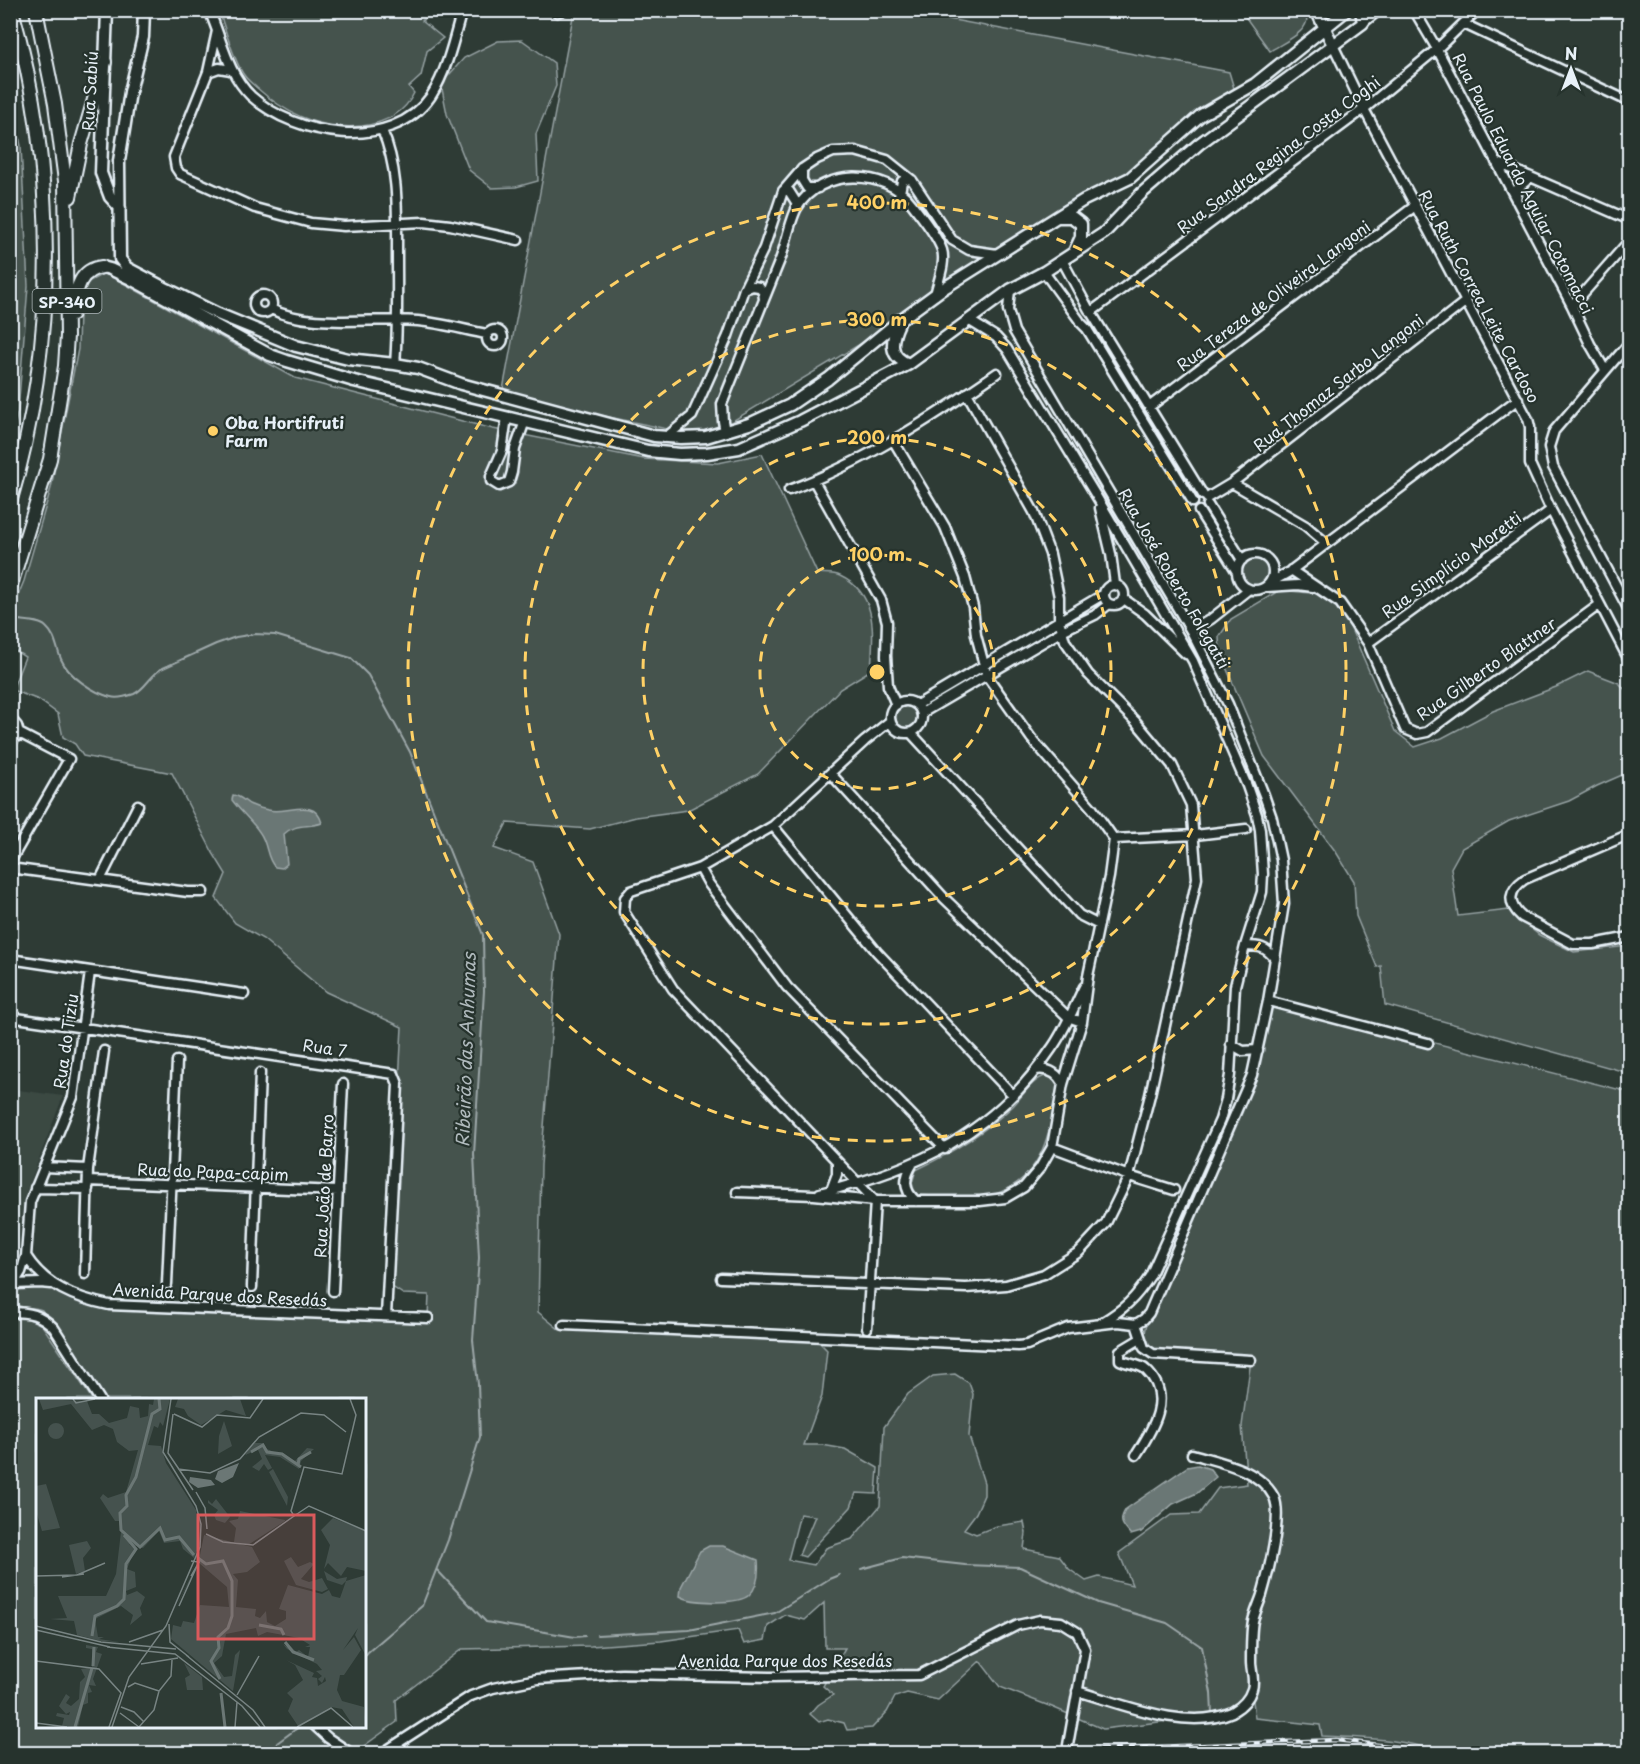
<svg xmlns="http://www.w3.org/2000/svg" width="1640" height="1764" viewBox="0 0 1640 1764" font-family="'Playpen Sans',sans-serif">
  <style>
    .built { fill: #3b4843 }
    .green { fill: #45524e; stroke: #96a2a3; stroke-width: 1.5 }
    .water { fill: #6b7775; stroke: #9da8a9; stroke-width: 1.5 }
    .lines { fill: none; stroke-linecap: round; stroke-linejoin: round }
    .stream { stroke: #9da8a9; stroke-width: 2 }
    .minor-casing { stroke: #e8f1f8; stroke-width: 13 }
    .major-casing { stroke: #e8f1f8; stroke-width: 15 }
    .highway-casing { stroke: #e8f1f8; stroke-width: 16 }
    .minor { stroke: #26332d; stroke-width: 8 }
    .major { stroke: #26332d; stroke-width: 10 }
    .highway { stroke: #26332d; stroke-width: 12 }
    .rail-casing { stroke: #e8f1f8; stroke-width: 4.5 }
    .rail { stroke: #26332d; stroke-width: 2; stroke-dasharray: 7; stroke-linecap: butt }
    .ring { fill: none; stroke: #ffd166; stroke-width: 3; stroke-dasharray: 10 8 }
    .poi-dot { fill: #ffd166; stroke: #26332d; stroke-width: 2 }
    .labels { text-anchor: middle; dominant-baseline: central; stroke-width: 4.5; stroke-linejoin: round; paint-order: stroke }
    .shield { fill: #26332d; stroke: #aeb8bb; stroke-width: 1.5 }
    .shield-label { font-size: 15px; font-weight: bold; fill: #e8f1f8 }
    .street-label { font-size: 16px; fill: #e8f1f8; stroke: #26332d }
    .poi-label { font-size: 16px; font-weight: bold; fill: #e8f1f8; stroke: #26332d; text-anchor: start }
    .water-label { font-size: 18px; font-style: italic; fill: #b0babd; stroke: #26332d }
    .inset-river { fill: none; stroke: #6b7775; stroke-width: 3 }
    .inset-road { fill: none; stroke: #788483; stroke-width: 1.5 }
    .view { fill: #da5a5c; fill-opacity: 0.15; stroke: #da5a5c; stroke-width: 3 }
    .inset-edge { fill: none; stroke: #e8f1f8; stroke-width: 3 }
    .centre { fill: #ffd166; stroke: #26332d; stroke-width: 3 }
    .ring-label { font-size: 18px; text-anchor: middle; font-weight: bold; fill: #ffd166; stroke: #26332d; stroke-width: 4.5; stroke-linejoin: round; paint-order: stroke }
  </style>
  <rect width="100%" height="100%" fill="#2e3b35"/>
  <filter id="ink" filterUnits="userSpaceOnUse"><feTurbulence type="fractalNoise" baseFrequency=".0167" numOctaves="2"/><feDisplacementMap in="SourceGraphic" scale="12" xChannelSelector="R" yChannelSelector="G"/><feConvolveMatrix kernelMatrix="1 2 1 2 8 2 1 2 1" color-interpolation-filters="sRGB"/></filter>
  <g filter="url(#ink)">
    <path class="built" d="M11,1089L63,1096L24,1198L13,1272L11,1275Z"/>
    <path class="green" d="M219,11H426L430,13L422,21L443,38L427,51L421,76L409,87L414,93C404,114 384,123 362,126C322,130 287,115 257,88C253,84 247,80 244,75C234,62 225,28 219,11Z
      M574,11H906L1229,72L1236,95L1116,186L900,320L706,437L502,395Z
      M1241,11H1305C1315,30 1284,42 1270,51Z
      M522,40L554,63L556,86L536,134L538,181L516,187L492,188L469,170L447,114L441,84L464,58L498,41Z
      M11,95L21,146L28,286L18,411L11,442Z
      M105,273L295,378L493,429L644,459L718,463L762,454L817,573C824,574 834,573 840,576C879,594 873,634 871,670L840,689L758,774L688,810L636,817L590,829L507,823L494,848L533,862L559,934L541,1165L538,1312L560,1330L817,1340L827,1350L822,1396L804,1445H822L845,1449L878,1468L876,1494L856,1493L851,1507L805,1557L799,1555L815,1516L800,1514L788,1560L814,1565L826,1548L852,1539L880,1506L884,1427L908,1394L933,1376L955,1374L969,1383L973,1394L969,1436L984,1483V1495L976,1513L964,1529L976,1534L997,1526L1024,1522L1026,1533L1024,1549L1059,1556L1069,1569L1086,1581L1099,1577L1132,1585L1119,1553L1171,1515L1199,1514L1218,1488L1247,1484L1242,1426L1251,1360L1153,1354L1145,1333L1149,1313L1252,1075L1268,1001L1629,1092V1753H1439C1406,1738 1358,1738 1322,1736L1320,1725L1255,1718L1252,1692L1241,1704L1223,1714L1103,1729L1052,1707L1000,1687L980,1661L938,1700L907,1693L895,1697L887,1712L872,1728L847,1730L844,1723L828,1719L819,1722L810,1714L818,1705L833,1695L823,1686L845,1648H825L824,1603L805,1620L785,1615L768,1626L765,1640L744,1644L738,1630L661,1641L591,1646L462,1649L396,1700L397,1722L354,1753H11V1318L29,1319L42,1325L92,1399L38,1400V1726H364V1400L104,1399L42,1310C32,1306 18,1309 11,1302L12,1294C34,1276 62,1292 84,1302L428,1317L429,1295L403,1294L388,1284L402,1027L326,992L263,939L235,923L216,898L226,874L213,853L172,773L83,756L75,744L63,737L58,714L39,700L12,690L25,657L11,648L10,615L24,581L51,488L78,349L79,312L86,283Z
      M1241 572a14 14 0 1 1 28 0a14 14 0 1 1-28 0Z
      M1280,590L1321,594L1344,613L1395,731L1415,747L1442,738L1493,711L1556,687L1588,671L1619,683L1629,694V772L1597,786L1569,801L1509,821L1462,848L1451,868L1458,916L1509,910L1539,935L1574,952L1629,946V1073L1385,1005L1381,966L1377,967L1356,916L1354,881L1336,852L1264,756L1220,653L1219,637L1231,619Z
      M895 717a12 12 0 1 1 24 0a12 12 0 1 1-24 0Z
      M1047,1076L1056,1080L1059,1089C1050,1126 1046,1167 1009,1188C1000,1193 989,1197 978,1198C959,1199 938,1196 918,1195L914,1190L912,1183L916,1170C952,1153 984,1133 1013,1106C1022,1097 1034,1077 1047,1076Z"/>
    <path class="water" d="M233,795C240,796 243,800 249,804C255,807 262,809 268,810C286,815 315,796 322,823C308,828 296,823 284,834L287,864L282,868L275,867C266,859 268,844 260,833C252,821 240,811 232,800Z
      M1198,1465L1210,1469L1216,1477L1197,1493L1173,1504L1141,1532L1131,1535C1122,1525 1118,1521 1126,1509L1187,1467Z
      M709,1546H723L758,1560C759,1571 758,1587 749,1595C739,1605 691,1603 680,1596L681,1587L700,1551Z"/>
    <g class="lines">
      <path class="stream" d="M10,619C20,621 39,620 46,627C56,636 56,647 61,659C68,676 94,693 111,697C117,699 128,696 134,694C145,689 150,676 161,669L216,644L236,637L255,634L275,635L351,658L368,675L410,752L483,935L484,991L474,1154L479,1258L473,1340L478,1384L480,1437L448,1540L422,1606L368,1652L364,1657
        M861,1569L902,1558L965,1565L1020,1567L1098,1603L1167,1623L1202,1647L1211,1693L1212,1713
        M437,1570L486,1622L575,1637L585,1636
        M597,1635L689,1630L775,1613L829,1579L839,1575
        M276,1754L277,1743L300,1726"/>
      <defs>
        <path id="minor" d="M209,10C222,39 227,73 251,96C296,137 392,153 431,96C447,71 454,39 462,10
          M554,10L557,12L563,10
          M1414,10L1437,49L1572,306L1590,344L1605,370
          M1363,23L1379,10
          M1464,24L1630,102
          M217,31L208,72L174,157L176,168L180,174L255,208L311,223L344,226L424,222L450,225L518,240
          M1333,45L1364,109L1528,419L1530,427V464L1551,510L1630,662
          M208,72L219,68L231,70
          M382,130C399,169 397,211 397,253C397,290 398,327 395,364
          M1496,162L1630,220
          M802,169V180L807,188H818
          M783,191H789L796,202V208
          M900,193L902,181L907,179L912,180
          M1516,200L1518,188L1531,177
          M1062,260L1089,310
          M1044,272L1079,320
          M744,289L753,286L759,287L763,292L764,299
          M254 304a9 9 0 1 1 18 0a9 9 0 1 1-18 0Z
          M1572,306L1630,240
          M271,309C309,329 375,317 418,321C441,323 465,330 487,334
          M1091,312L1364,109L1437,49L1477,10
          M1092,314L1203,495
          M970,321L996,337L1007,349L1098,499L1193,661L1247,786L1257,815L1260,830L1263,874L1262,892L1245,946L1235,986L1230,1075L1226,1099L1220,1120L1150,1276C1135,1299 1124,1309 1101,1323
          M1080,322L1087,329L1193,502
          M487 338a8 8 0 1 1 16 0a8 8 0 1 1-16 0Z
          M1630,342L1554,431L1549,447L1553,467L1630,612
          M1149,407L1415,206
          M507,417L502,451L491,476V481L499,486L509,482L512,472L515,449L525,421
          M725,432L723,421L722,404C741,356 761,308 780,260C786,245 790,220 797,208C820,168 886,168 912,204C921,216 937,235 942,250C946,263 938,281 935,295
          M666,437L692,416L728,336L744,289L764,248L783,191L802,169L817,159L833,152L855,151L887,160L912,180L952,240L969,250L997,254
          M893,440L945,527L965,577L973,607L976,635L987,676L1031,738L1092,808L1114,839L1195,835L1246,829
          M814,481L881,600L887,622L886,656L888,686L896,705
          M1232,483L1306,526L1326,543
          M789,490C863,463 932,418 997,373
          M1207,498L1232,483L1465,302
          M1208,505L1242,560
          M1100,508L1111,554L1115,584
          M1199,511L1237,572
          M1237 572a18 18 0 1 1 36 0a18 18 0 1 1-36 0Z
          M1291,570L1340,603L1368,643L1405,729L1417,734L1427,732L1599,605
          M1270,583L1289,572L1518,399
          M1104 595a10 10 0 1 1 20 0a10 10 0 1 1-20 0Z
          M1267,587L1298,585L1313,587
          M1124,599L1145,614L1186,654
          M1191,631L1211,619L1249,589
          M1368,643L1551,510
          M890 717a16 16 0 1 1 32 0a16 16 0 1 1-32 0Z
          M917,705L1104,594
          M922,713L1062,631L1095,615L1109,604
          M10,718L17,726L19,733L10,744
          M911,733L1079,915L1099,925
          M831,774L944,898L1068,1017L1082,1022
          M773,826L877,952L1013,1095
          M1630,834L1525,879C1509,890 1506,903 1522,917L1573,944H1593L1630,937
          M10,862L69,759L19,733
          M10,868L188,892H203
          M700,868L709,884L787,987L945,1149
          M100,880L138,805
          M1245,946C1260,946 1266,947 1275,959
          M10,959L244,994
          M1268,1001L1428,1043
          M10,1017L394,1074L398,1084L386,1316
          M1231,1044L1243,1051L1258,1050
          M1036,1070C1048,1068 1057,1073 1063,1084
          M1052,1147L1129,1176L1174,1190
          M912,1165C904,1178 903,1190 916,1201
          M44,1167L88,1169
          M88,1181L338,1191
          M35,1188L88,1189
          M831,1190L837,1174V1162
          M737,1192L814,1195L875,1201H980L1005,1198L1024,1187L1040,1168L1052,1147L1063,1084L1082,1022L1088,976L1109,877L1114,839
          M820,1193C917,1169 994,1134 1052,1048C1065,1030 1074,1007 1084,987
          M26,1256C45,1286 75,1298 109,1305L428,1318
          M85,1274L88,1169L104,1051
          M721,1278L966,1288L1006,1285L1044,1274L1079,1252L1106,1223L1129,1176L1150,1095L1197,878L1191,805L1172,765L1136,722L1088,674L1065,641L1059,620V597L1050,554L1034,512L967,393
          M15,1284L40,1283L51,1284
          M167,1284L177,1061
          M252,1287L260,1073
          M10,1290L21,1272L26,1256L30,1202L73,1097L90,972
          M333,1291L343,1084
          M10,1312C29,1312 41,1314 54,1328L100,1400
          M1136,1324L1144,1348L1153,1354L1251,1360
          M564,1325L1018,1346L1027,1345L1068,1328L1118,1322L1136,1324L1144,1319L1149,1313L1252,1075L1268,1001L1284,904L1281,860L1272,818L1264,795L1228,704L1191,631L1014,331L1008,310L1010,290
          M867,1328L875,1201L673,989L624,912L625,898L631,891L700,868L773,826L865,741L890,721
          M1136,1455C1153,1429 1174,1396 1146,1370C1141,1364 1127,1364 1120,1360V1351L1140,1339
          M1077,1691C1122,1704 1187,1732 1232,1712C1241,1707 1249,1699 1252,1689C1255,1681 1251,1670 1251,1662C1251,1652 1251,1630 1253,1621C1255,1612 1259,1604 1262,1595C1268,1574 1283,1516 1274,1497C1259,1469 1220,1462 1192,1454
          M315,1726L328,1738L352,1754
          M381,1754L471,1696L493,1688L537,1679L622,1674L770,1677L919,1675L1018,1625L1040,1620L1061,1622L1077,1632L1085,1649L1068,1745"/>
        <path id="major" d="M107,10L101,173L110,197L120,208
          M1316,10L1333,45
          M1058,217H1072L1081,224V237L1074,252
          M120,259L127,268L161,286L218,314L296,346L348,359L395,364L418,368L461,384L654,436L681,438L706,437L749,424L790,405L828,379L900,320L941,290L1084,200L1130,178L1201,115L1255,84L1347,10
          M120,259L119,161L130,92L143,37L144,10
          M102,267L110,269L131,279L270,355L287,361L354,381L648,451L680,454L707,453L739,448L800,421L909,364L1010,290L1044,272L1104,233L1142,193L1199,144L1363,23L1361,10
          M899,323C891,340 888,357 909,364"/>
        <path id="highway" d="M70,197L81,144L105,62
          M72,314C76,294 77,270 102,267
          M10,503C57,343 58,171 12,10
          M10,588L50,459L65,366L67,336L65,181L55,104L36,10"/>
      </defs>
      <use href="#minor" class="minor-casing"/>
      <use href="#major" class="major-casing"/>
      <use href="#highway" class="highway-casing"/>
      <use href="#minor" class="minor"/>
      <use href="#major" class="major"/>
      <use href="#highway" class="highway"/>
      <defs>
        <path id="rail" d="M967,1754L1336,1740L1413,1749L1426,1754"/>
      </defs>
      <use href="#rail" class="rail-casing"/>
      <use href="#rail" class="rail"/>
    </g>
  </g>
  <g class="ring">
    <circle cx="877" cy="672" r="117"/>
    <circle cx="877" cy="672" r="234"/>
    <circle cx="877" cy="672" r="352"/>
    <circle cx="877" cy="672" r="469"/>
  </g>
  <circle class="poi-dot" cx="213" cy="431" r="6"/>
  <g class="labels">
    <rect class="shield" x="32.5" y="289" width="69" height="24" rx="4.5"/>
    <g class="shield-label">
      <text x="67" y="301">SP-340</text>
    </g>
    <g class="street-label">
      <text transform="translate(89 91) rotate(-87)">Rua Sabiú</text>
      <text transform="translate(1278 154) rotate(-37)">Rua Sandra Regina Costa Coghi</text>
      <text transform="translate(1524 183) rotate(63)">Rua Paulo Eduardo Aguiar Cotomacci</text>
      <text transform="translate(1273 295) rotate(-37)">Rua Tereza de Oliveira Langoni</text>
      <text transform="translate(1480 296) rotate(62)">Rua Ruth Correa Leite Cardoso</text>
      <text transform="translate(1338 382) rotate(-38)">Rua Thomaz Sarbo Langoni</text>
      <text transform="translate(1451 564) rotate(-36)">Rua Simplício Moretti</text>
      <text transform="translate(1175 578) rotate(60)">Rua José Roberto Folegatti</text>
      <text transform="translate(1486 668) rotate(-35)">Rua Gilberto Blattner</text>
      <text transform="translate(65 1041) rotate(-82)">Rua do Tiziu</text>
      <text transform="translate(325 1047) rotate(8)">Rua 7</text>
      <text transform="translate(213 1171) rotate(2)">Rua do Papa-capim</text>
      <text transform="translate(323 1186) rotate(-87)">Rua João de Barro</text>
      <text transform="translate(220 1294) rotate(3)">Avenida Parque dos Resedás</text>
      <text x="785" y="1660">Avenida Parque dos Resedás</text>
    </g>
    <g class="poi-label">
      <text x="225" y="422">Oba Hortifruti<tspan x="225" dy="18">Farm</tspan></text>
    </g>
    <g class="water-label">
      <text transform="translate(465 1050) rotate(-88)">Ribeirão das Anhumas</text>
    </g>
  </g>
  <g transform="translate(36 1398)">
    <rect width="330" height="330" fill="#2e3b35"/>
    <path d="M3,1L51,3L56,16H63L73,25L91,20L94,8L103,10L104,20L112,18L113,6L117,7L118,1H134L127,28L124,24L122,30L118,28L112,47L125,48L130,65L160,112L164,146L158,160L147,151L144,143L128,145L123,133L107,150L93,146L99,151L91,171L99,174L100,189L90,193L91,197L101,193L109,199L104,210L106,217L94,227L97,217L85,208L59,221L62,239H68L63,241L83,244L65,243L41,237L38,223L14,221L31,220L22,198H70L80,176L85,134L83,123H79L64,100L67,96L72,100L90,94L102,52L93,53L81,44L77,31L68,27L56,32L35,6L7,12ZM142,1H204L210,18L190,12L165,27L152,18L148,11L139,9ZM188,23L196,48L182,56L183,38ZM12 33a8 8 0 1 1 16 0a8 8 0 1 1-16 0ZM217,45H227L231,51L259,63L271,50L278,51L265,63L263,71L244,59L229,57L236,70L232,72L228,66L223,73L216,69L226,61L222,52L209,57ZM237,71L252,99L251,108L233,74ZM10,86L24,130L6,133L0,113V88ZM180,101L194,119L189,125L180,122L178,117L182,112L172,105V102L176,106ZM204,113L249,122V123L212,147L198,144L200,130L193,123L202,121ZM297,120L330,133V173L311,169L305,178L292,165L288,171L294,147L285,132ZM168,137L216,149L224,164L211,174L197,176L202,182L200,209L220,211L219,218L224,220L230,213L231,224L239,228L250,221V213L243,211L252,187L286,196L293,192L296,198L304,200L310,183L306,187L291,182L288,173L301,181L311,179L310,183L330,177V258L319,237L322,230L307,252L318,239L325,252L308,277H304L301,292L306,303L328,309L330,329H318L306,311L295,309L262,328L252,313L257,301L251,295L267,282L259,267L250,262L278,275L276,279L281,280L282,288L290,283L289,279L286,285L282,281L286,278L280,273L286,272L281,266L251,251L247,246L254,251L250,243L260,254L263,252L272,259L274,249H269L274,247L263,240L231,234L222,238L220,230L190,236L186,258L178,265L188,279L196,278L199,257L204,252L197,293L135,241L137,227L145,229L147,223L158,225L164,207L193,209L191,189L163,165L141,207L163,162ZM51,143L55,150L47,160L49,173L40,176L33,147ZM255,159L262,169L274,164L278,166L265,181L273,184L286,180L292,191L286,194L260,187L248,163ZM50,247L62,249L60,254L66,256L57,281L60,288L53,287L56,294L52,295V305L47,307L42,329L26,328L28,320L20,318L21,315L33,317L34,314L30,316L23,308L30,296L34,299L30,305L35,308L43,301L44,284L49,279L45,271L56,269V251L50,250ZM148,265L166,279L167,292H151L149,280L154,277Z" fill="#45524e"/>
    <path d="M203,65L197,79L186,85L179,81L182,73ZM154,79L175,82L179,87L162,90L153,84Z" fill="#6b7775"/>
    <path class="inset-river" d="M123,1L124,11L116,16L100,79L90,97L91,108L84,115L85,132L104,149L124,130L129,142L143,139L158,157M215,54L227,47L231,54L246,56L265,69M262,67L263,61L275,54M162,160L170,166L187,163L196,183V218L192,230L182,239L183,250L175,263L184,281M223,227L245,231L248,237M56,238L59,218L81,208L88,201L90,166L100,151L88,137M249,244L257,254L278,262M57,268L58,249M185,295L189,329M39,329L56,270"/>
    <path class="inset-road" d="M37,1L40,5L59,1M137,16L132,55L157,92M138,16L166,29L181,17L214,20L227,1M142,71L174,75L204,61L223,39L265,15L288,17L310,34M160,94L169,110L171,131M258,118L273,108L330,133M170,136L187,144L217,147L258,118L255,113L268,69L306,76L320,17L314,1M0,178L41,177L69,165M155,178L163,164L155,163M26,179L48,176M143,208L161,168M133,226L134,244L153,259M0,228L65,244L140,251M0,232L74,249M93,244L127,232M71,249L139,256L206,308L224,329M150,257L217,312L229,329M0,263L63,271L85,295L73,329M105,266L142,260M92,289L99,285L123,293M201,297L223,258M85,309L98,314L108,324M84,315L103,329M0,325L31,329M76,329L93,279L130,228L164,149L165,126L160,108L127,54L135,1M103,329L118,312L123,293L135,278L136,262M199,329L201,304M261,329L295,310L317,329"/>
    <path class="view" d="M162,117H278V241H162Z"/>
    <rect width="330" height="330" class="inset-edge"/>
  </g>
  <circle cx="877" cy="672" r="9" class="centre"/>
  <g class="ring-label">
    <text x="877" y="209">400 m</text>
    <text x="877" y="326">300 m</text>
    <text x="877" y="444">200 m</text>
    <text x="877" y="561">100 m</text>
  </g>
  <rect width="1640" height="1764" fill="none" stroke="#26332d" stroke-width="36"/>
  <rect x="18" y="18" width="1604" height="1728" fill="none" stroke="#e8f1f8" stroke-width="2" filter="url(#ink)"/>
  <g transform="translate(1571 69)" stroke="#26332d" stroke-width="4.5" paint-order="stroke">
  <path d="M0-4.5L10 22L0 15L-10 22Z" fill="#e8f1f8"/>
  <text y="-9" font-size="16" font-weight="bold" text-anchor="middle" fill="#e8f1f8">N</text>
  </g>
</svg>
